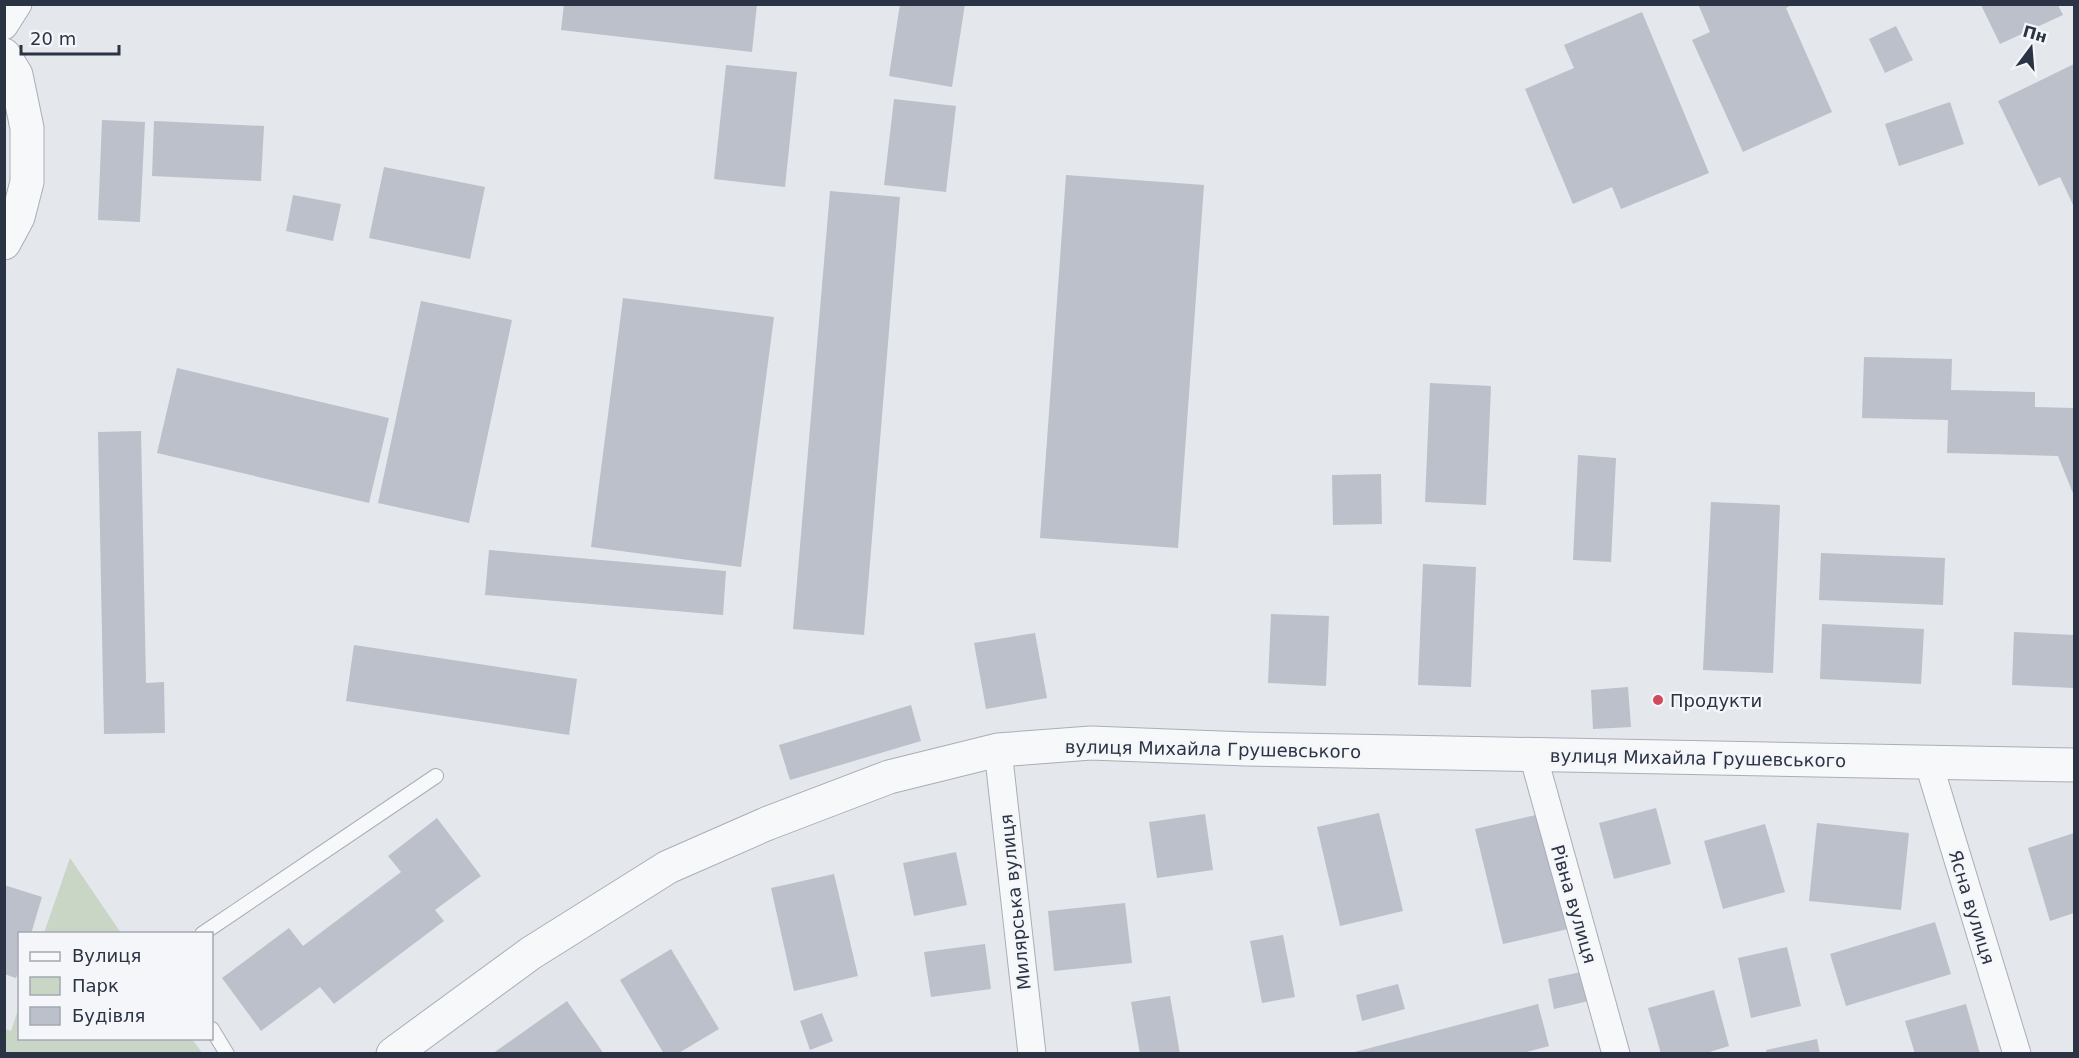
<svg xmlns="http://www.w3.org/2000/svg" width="2079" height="1058" viewBox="0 0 2079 1058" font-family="'DejaVu Sans',sans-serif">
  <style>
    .green { fill: #c9d6c5 }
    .building { fill: #bbc0ca }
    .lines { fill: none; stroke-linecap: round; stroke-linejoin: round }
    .service-casing { stroke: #a9aeb7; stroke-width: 16 }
    .minor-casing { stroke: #a9aeb7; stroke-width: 29 }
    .tertiary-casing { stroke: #a9aeb7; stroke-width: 35 }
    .service { stroke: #f7f8fa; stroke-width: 14 }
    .minor { stroke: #f7f8fa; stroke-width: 27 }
    .tertiary { stroke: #f7f8fa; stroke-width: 33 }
    .poi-dot { fill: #d1495b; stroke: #f4f6f9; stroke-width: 2 }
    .labels { text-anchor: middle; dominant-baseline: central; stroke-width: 5; stroke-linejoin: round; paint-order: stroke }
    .poi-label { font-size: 18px; fill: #2b3445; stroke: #f4f6f9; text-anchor: start }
    .street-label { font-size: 18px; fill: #2b3445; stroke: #f4f6f9 }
  </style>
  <rect width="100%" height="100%" fill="#e4e7ec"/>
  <path class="green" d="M70,858L121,933H44Z
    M19,1007L20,1038L192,1039L202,1053H5V1029L11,1031Z"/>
  <path class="building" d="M564,4H757L752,52L561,30Z
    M900,4H965L952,87L889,76Z
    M1698,4H1793L1786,8L1832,112L1743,152L1692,40L1710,32Z
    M1981,5H2058L2063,15L2000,44Z
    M1642,12L1709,173L1621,209L1612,187L1573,204L1525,89L1574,68L1564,45Z
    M1896,26L1913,60L1885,73L1869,39Z
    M2074,64V207L2060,177L2039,186L1998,101Z
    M726,65L797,72L785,187L714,179Z
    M894,99L956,106L946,192L884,185Z
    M1950,102L1964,144L1899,166L1885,124Z
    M102,120L145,122L140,222L98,220Z
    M154,121L264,126L261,181L152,176Z
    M384,167L485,187L470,259L369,238Z
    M1066,175L1204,185L1178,548L1040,538Z
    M830,191L900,197L864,635L793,629Z
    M293,195L341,204L333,241L286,231Z
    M623,298L774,317L741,567L591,547Z
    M421,301L512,320L469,523L378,503Z
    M1864,357L1952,359L1951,390L2035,392V407L2074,408V496L2058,456L1947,453L1948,420L1862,418Z
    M177,368L389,418L369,503L157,453Z
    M1430,383L1491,386L1486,505L1425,502Z
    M141,431L146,683L164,682L165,733L104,734L98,432Z
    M1578,455L1616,458L1611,562L1573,560Z
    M1381,474L1382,524L1333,525L1332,475Z
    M1711,502L1780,505L1773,673L1703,670Z
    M489,550L726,571L723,615L485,595Z
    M1821,553L1945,558L1943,605L1819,600Z
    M1423,564L1476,567L1471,687L1418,685Z
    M1271,614L1329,616L1326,686L1268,683Z
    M1822,624L1924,629L1921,684L1820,679Z
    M2014,632L2074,635V688L2012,685Z
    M1035,633L1047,698L986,709L974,643Z
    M354,645L577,679L569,735L346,701Z
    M1628,687L1631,727L1593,729L1591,690Z
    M911,705L921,741L790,780L779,745Z
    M1656,808L1671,864L1614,879L1599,823Z
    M1379,813L1403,911L1340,926L1317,827Z
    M1205,814L1213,870L1157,878L1149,822Z
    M1540,814L1568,929L1503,944L1475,829Z
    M437,818L481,876L435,910L444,921L334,1004L320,987L261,1031L222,978L289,928L303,946L401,872L388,856Z
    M1817,823L1909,833L1901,910L1809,901Z
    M1765,824L1785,892L1723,909L1704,841Z
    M2074,833V913L2050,921L2028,848Z
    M956,852L967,905L914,916L903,863Z
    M834,874L858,976L794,991L771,888Z
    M4,885L42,897L31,934H20V968L16,978L4,974Z
    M1125,903L1132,963L1054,971L1048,911Z
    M1935,922L1951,974L1846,1006L1830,954Z
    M1283,935L1295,997L1262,1003L1250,941Z
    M985,944L991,989L931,997L924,952Z
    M1787,947L1801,1006L1751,1018L1738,958Z
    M671,949L719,1029L677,1054H664L620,980Z
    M1586,971L1593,1000L1554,1009L1548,979Z
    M1398,984L1405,1009L1362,1021L1356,995Z
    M1714,990L1729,1046L1703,1054H1661L1648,1008Z
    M1170,996L1180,1054H1140L1131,1002Z
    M567,1001L604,1054H492Z
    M1538,1004L1549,1046L1519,1054H1347Z
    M1966,1004L1980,1054H1915L1905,1021Z
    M822,1013L833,1041L810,1050L800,1021Z
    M1817,1039L1820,1054H1767L1766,1050Z"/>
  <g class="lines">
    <defs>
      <path id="service" d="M202,934L436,776
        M212,1029L227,1054"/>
      <path id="minor" d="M4,26L18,4
        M998,750L1032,1054
        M1533,755L1616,1054
        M1928,761L2017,1054"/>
      <path id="tertiary" d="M4,55L16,75L27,128V182L18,217L4,243
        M393,1054L531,953L668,867L766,824L889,777L998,750L1091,743L1246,749L2074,765"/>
    </defs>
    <use href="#service" class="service-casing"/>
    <use href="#minor" class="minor-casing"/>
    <use href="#tertiary" class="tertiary-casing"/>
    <use href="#service" class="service"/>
    <use href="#minor" class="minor"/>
    <use href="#tertiary" class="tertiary"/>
  </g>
  <circle class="poi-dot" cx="1658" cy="700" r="6"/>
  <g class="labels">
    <g class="poi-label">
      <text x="1670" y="700">Продукти</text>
    </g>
    <g class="street-label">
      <text transform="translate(1213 749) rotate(1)">вулиця Михайла Грушевського</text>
      <text transform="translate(1698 758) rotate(1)">вулиця Михайла Грушевського</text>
      <text transform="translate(1015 902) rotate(-96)">Милярська вулиця</text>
      <text transform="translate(1574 904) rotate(74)">Рівна вулиця</text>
      <text transform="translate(1972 907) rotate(73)">Ясна вулиця</text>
    </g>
  </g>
  <rect width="2079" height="1058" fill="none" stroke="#2b3445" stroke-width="12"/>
  <rect x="18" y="932" width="195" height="108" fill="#f4f6f9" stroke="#a4a8b1" stroke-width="1.5"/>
  <rect x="30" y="952" width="30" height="9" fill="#f7f8fa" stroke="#a4a8b1" stroke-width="1.5"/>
  <text x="72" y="962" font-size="18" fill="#2b3445">Вулиця</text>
  <rect x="30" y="977" width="30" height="18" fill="#c9d6c5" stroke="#a4a8b1" stroke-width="1.5"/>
  <text x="72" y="992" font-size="18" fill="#2b3445">Парк</text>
  <rect x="30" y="1007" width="30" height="18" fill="#bbc0ca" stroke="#a4a8b1" stroke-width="1.5"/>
  <text x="72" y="1022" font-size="18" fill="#2b3445">Будівля</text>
  <g transform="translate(2031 48) rotate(16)" stroke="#f4f6f9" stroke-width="4.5" paint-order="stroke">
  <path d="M0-4.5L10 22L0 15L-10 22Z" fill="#2b3445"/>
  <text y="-9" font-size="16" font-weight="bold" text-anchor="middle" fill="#2b3445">Пн</text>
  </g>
  <path d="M21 45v9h98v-9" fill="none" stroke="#2b3445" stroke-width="3"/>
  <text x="30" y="45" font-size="18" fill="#2b3445" stroke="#f4f6f9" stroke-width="4.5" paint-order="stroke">20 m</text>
</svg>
